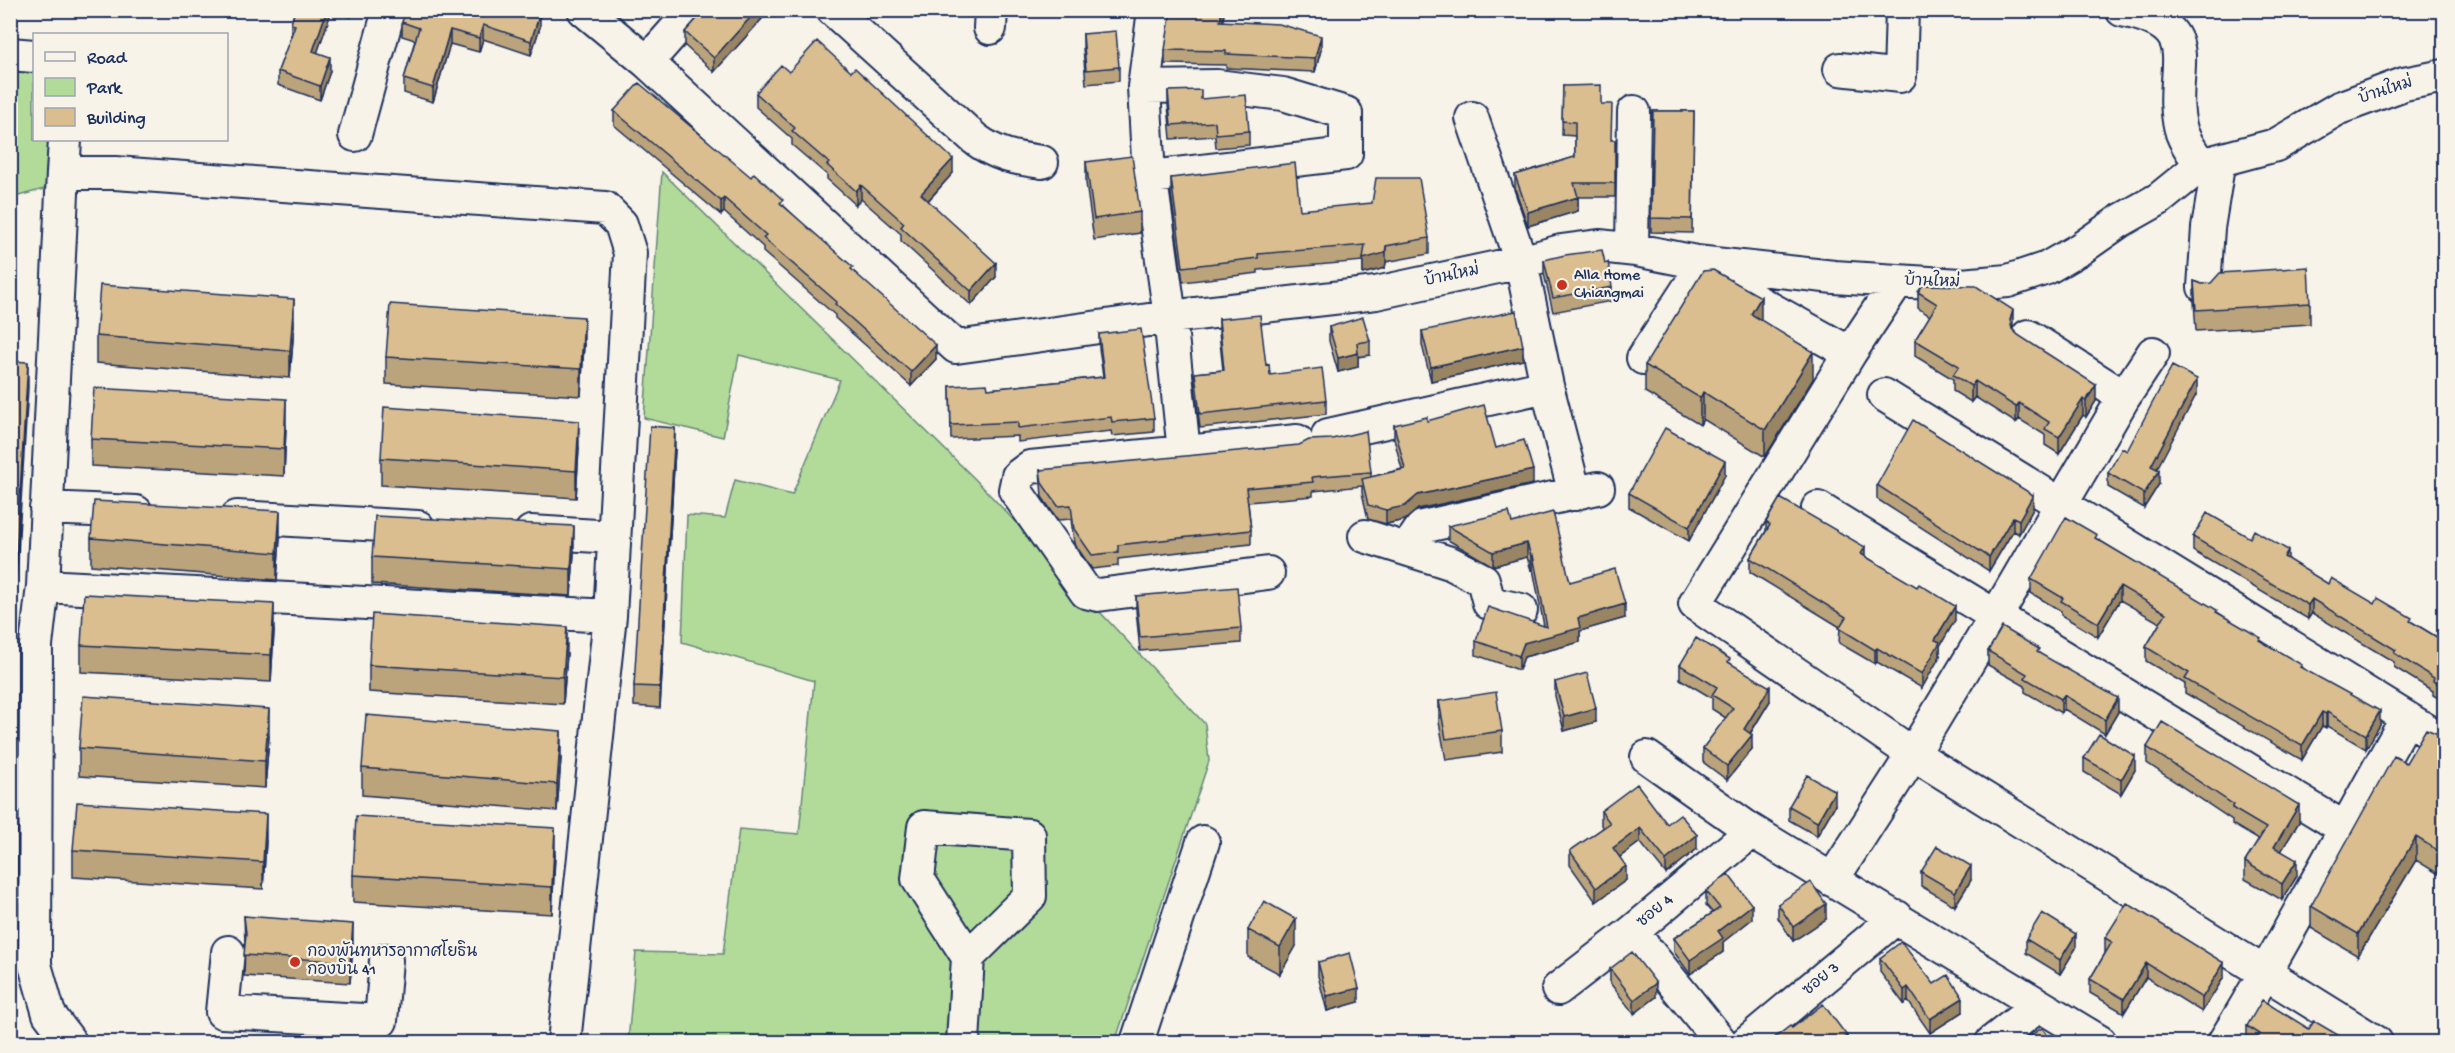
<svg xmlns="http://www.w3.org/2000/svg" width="2455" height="1053" viewBox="0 0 2455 1053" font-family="'Gochi Hand','Playpen Sans Thai',sans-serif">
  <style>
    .green { fill: #b2db99; stroke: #66857c; stroke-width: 1.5 }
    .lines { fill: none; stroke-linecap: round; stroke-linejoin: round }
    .minor-casing { stroke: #1b2f5e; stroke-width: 36 }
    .minor { stroke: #f7f3e8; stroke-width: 32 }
    .wall { fill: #bba37b; stroke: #1b2f5e; stroke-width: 1.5 }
    .shaded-wall { fill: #998564; stroke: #1b2f5e; stroke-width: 1.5 }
    .building { fill: #dabe8f; stroke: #1b2f5e; stroke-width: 1.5 }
    .poi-dot { fill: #c8321e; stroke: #f7f3e8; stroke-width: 2 }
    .labels { text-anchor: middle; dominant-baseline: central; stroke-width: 4.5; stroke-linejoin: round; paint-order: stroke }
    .street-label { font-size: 16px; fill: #1b2f5e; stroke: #f7f3e8 }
    .poi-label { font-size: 16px; fill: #1b2f5e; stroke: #f7f3e8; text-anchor: start }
  </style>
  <rect width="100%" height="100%" fill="#f7f3e8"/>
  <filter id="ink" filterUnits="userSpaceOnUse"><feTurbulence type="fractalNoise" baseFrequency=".0167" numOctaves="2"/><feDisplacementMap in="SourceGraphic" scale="12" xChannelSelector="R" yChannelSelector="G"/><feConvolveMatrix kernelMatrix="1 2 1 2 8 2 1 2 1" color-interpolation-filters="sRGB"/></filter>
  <g filter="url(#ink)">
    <path class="green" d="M11,67L34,70V140H54L55,186L11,198Z
      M662,172L975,479L1205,724L1209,761L1115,1042H628L636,952L723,954L739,829L799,834L814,681L682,642L687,515L725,518L735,480L792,495L840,380L739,355L723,437L644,418Z"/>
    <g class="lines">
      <defs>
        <path id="minor" d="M584,10L647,62L956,347L1170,317L1376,293L1521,262L1561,251L1599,246L1636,250L1696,262L1834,277L1961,285L2008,281L2047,268L2080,249L2120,221L2159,199L2201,165L2276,145L2339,108L2404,84L2444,76
          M833,10L975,139C998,156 1014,158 1042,162
          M1154,10L1144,87L1148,159L1170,317L1184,452
          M2122,10C2213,28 2163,72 2182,133C2186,144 2194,155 2201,165
          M990,28L991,10
          M10,54L34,56
          M647,62L693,10
          M1840,69L1900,76L1902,10
          M1144,87L1217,86L1283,94L1346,113V154L1151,177
          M1472,118L1521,262L1547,386L1575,494
          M355,135L389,10
          M63,173L65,140
          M1632,249L1634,112
          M1897,282L1850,353L1695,604L1913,754L2376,1042
          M2204,287L2208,228L2219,160
          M2028,336L2124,397
          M1643,358L1693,281L1717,279L1850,353
          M1884,395L2444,741
          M1328,435L1547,386
          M46,508L136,512
          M1818,508L2344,828
          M237,517L418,527
          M531,532L614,537
          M1365,536L1450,563L1483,580L1489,603L1521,610
          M1407,549L1422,527L1598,488
          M1268,573L1098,595L1086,592L1015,490L1018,476L1030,467L1297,441
          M43,586L610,616
          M1647,757L1752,831L2100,1042
          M1832,880L1913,754L1996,616L2124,397L2153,353
          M1632,932L1721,1042
          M228,952L222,1012L381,1021L386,960
          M1558,989L1632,932L1752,831
          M70,1042L49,1014L35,965L36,645L43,586L63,173H115L605,208L621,224L630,253L610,616L564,1042
          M963,1042L968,957L918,879L924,827L1029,835L1030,896L968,957
          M1137,1042L1203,842
          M1747,1042L1897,917
          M1992,1042L2038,1006
          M2224,1042C2289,937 2345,826 2407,718"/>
      </defs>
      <use href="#minor" class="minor-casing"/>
      <use href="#minor" class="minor"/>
    </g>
    <path class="wall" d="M295,10H332L317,53L330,71L320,100L278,85V71L291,37V24Z
      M332,10H353L351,17Z
      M705,10H770L714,72L685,46V32Z
      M1223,21L1321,50L1315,72L1226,68V65L1165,64V50Z
      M402,22L540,27L531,55L483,39L479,52L450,44L433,102L404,93V79L415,40L402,36Z
      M1083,34L1119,67V81L1086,84L1083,48Z
      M789,72L953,173L928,201L996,277L971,305L901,241V234L861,199L856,205L827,179V175L792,145V139L756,107V93Z
      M1563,86L1601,104L1611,140H1615V197H1578V211L1528,226L1515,189V175L1575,157V136L1562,135Z
      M1168,91L1201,99L1249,131V145L1216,148L1215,136L1171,139L1168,105Z
      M614,111L783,205L853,271L936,359L911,386L835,318V315L763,252V247L724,212L721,215L614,125Z
      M1653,111H1694L1692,233L1651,232Z
      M1086,162L1140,212V233L1094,240L1086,183Z
      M1171,178L1300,210L1429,238V254L1386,262L1385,268L1363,274V261L1258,270V273L1183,282L1171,194Z
      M1544,260L1612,287V301L1553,312L1544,274Z
      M2194,281L2202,284L2310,303V324L2196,331L2194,302Z
      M1918,292L2013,326L2012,329L2018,335L2096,401L2086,417L2083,415L2059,454L2045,445V435L2019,419L2016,423L1975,397L1971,402L1953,391V379L1915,356V340L1930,316L1918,308Z
      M1219,319L1266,365L1270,375L1326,400V414L1200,428L1195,387V373L1223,370L1219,333Z
      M1761,321L1813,379L1765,457L1703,419L1700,425L1645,392V365Z
      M294,326L290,378L96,363V336Z
      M1329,327L1370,341V355L1358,357V367L1338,372L1329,341Z
      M1422,331L1523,360L1431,381L1422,345Z
      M1099,334L1154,418V432L1112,436L1111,431L1018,442V436L951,439L950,386L988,389L1103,377L1099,348Z
      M584,344L581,396L386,384V357Z
      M2197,393L2156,469L2159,484L2144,508L2108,487V473L2127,451Z
      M1427,421L1496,448L1533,484L1418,509L1405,520L1386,524L1368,519L1362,493V486L1313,491V496L1248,502L1251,530V544L1118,559V566L1092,569L1074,543L1071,519L1058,520L1042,497L1040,470L1371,472V477L1402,469L1394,439V425Z
      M286,426L284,476L91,466V439Z
      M579,448L576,498L381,485V458Z
      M675,449L660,708L634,706V686Z
      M1725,475L1689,541L1629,507V493Z
      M1877,485L2033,509L2019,534L2013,531L1989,571L1877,499Z
      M1766,522L1865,556L1955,620L1940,646V656L1922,688L1877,662L1875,664L1839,643L1840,627L1750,572V558L1766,531Z
      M1512,523L1570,582L1625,618L1580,631V642L1524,657L1519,670L1476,655V641L1544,626L1533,569L1531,570L1527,557L1493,566L1448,540V526Z
      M2193,537L2288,560L2328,584L2375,604L2412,622L2445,642V702L2433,695V691L2394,667V662L2312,613L2308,619L2193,551Z
      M91,538H280L277,580L91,565Z
      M2097,539L2217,612L2302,667L2380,725L2366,749L2327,726L2326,728L2322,726L2302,760L2185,693V684L2146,661V647L2160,623L2120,600L2098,637L2061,615V611L2031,593V579Z
      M574,553L571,596L372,584V557Z
      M1136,596L1241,628V643L1140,651L1136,610Z
      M274,631L271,682L81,672V645Z
      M1988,651L2039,653L2118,712L2105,734L2064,709L2061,713L2025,692V686L1988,665Z
      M567,654L563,704L369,692V665Z
      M1730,663L1770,701L1750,734L1752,749L1727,780L1703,762V748L1726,718L1712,709V698L1680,679V665Z
      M1555,682L1596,722L1564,731L1555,696Z
      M1439,701L1502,731V752L1446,760L1439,722Z
      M269,736L265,788L79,776V748Z
      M2443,736H2445V878L2416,860L2358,956L2311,928V906L2406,763Z
      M2147,747L2299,822L2281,851L2297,876L2282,900L2245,879V862L2259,840L2232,824V820L2147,763Z
      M561,758L557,811L362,795V768Z
      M2084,758L2135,770L2121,794L2084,772Z
      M1835,805L1817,836L1789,820V806Z
      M1601,811L1667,824L1697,849L1666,874L1640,842L1620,857L1626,880L1596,902L1570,865V851L1603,828L1601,825Z
      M266,841L263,889L73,877V850Z
      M555,855L552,914L353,902V875Z
      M1921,872L1971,880L1955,906L1921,886Z
      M1706,891L1752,919L1723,942V952L1690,974L1674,952V938L1713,913L1706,905Z
      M1778,904L1826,919L1793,941L1778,918Z
      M244,916L353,945L350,983L244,976L245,945Z
      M1248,930L1296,946L1280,974L1248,957Z
      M2105,938L2224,977L2202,1012L2146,977L2124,1013L2090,993V979L2106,952H2105Z
      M2026,939L2076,948L2060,974L2026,953Z
      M1880,958L1934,984L1963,1012L1930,1033L1908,1001L1904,1004L1880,972Z
      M1318,962L1359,1002L1327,1011L1318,976Z
      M1610,969L1656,997L1634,1014L1610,983Z
      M2247,1026L2309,1029L2348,1042H2250L2247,1040Z"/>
    <path class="shaded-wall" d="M327,10H332L313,65V51Z
      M757,10H770L714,72V58Z
      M1222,10H1225L1220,35V21Z
      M540,13V27L531,55V41Z
      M483,25V39L479,52V38Z
      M450,30V44L433,102V88Z
      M1321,36V50L1315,72V58Z
      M330,57V71L320,100V86Z
      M953,159V173L921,208V194Z
      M861,185V199L856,205V191Z
      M1578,197V211L1528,226V212Z
      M724,198V212L721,215V201Z
      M1386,246V262L1385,268L1363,274V259Z
      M996,263V277L971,305V291Z
      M1761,297V324L1751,314Z
      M294,299V326L290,378V351Z
      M2013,310V326L2010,336V320Z
      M584,317V344L581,396V369Z
      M936,345V359L911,386V372Z
      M1523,346V360L1431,381V367Z
      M1813,352V379L1765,457V430Z
      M1358,353V367L1338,372V358Z
      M28,362V388L10,682V657Z
      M2197,379V393L2151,480V466Z
      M1975,381V397L1971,402V386Z
      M2096,385V401L2086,417V401Z
      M1703,392V419L1700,425V398Z
      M286,399V426L284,476V449Z
      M2083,399V415L2059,454V437Z
      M2019,403V419L2016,423V407Z
      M579,421V448L576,498V471Z
      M675,428V449L660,708V687Z
      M1725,461V475L1689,541V527Z
      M1533,470V484L1418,509L1405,520L1386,524V510L1418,495Z
      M2159,470V484L2144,508V494Z
      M2033,495V509L2019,534V520Z
      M280,511V538L277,580V553Z
      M2013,517V531L1989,571V557Z
      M574,526V553L571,596V569Z
      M1527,543V557L1493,566V552Z
      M1865,547V561L1861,554Z
      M2288,550V564L2284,557Z
      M1533,555V569L1531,570V556Z
      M2120,586V600L2098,637V623Z
      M2312,599V613L2308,619V605Z
      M274,604V631L271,682V655Z
      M1625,604V618L1580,631V642L1524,657L1519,670V656L1524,643L1578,618Z
      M1955,606V620L1940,646V656L1922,688V674L1935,640Z
      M567,627V654L563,704V677Z
      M1877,648V662L1875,664V650Z
      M1770,687V701L1744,743V729Z
      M2064,695V709L2061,713V699Z
      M2118,698V712L2105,734V720Z
      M1596,708V722L1564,731V717Z
      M269,709V736L265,788V761Z
      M2380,711V725L2366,749V735Z
      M2322,712V726L2302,760V746Z
      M2327,712V726L2326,728V714Z
      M561,731V758L557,811V784Z
      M1752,735V749L1727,780V766Z
      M2135,756V770L2121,794V780Z
      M1835,791V805L1817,836V822Z
      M2299,805V822L2274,863V847Z
      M266,814V841L263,889V862Z
      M555,828V855L552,914V887Z
      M1640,828V842L1613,862V848Z
      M1697,835V849L1666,874V860Z
      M2416,837V860L2358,956V934Z
      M2297,860V876L2282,900V884Z
      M1626,866V880L1596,902V888Z
      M1971,866V880L1955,906V892Z
      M1826,904V919L1793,941V927Z
      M1752,905V919L1723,942V952L1690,974V960L1718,931Z
      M1296,919V946L1280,974V947Z
      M353,924V945L350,983V962Z
      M2076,934V948L2060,974V960Z
      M2146,963V977L2124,1013V999Z
      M2224,963V977L2202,1012V998Z
      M1656,983V997L1634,1014V1000Z
      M1908,987V1001L1904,1004V990Z
      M1359,988V1002L1327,1011V996Z
      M1963,998V1012L1930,1033V1019Z
      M1847,1036V1042H1837Z"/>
    <path class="building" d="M295,10H327L313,51L330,57L320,86L278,71L295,25L291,24Z
      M406,10H533L540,13L531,41L483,25L479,38L450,30L433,88L404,79L419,28L402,22Z
      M705,10H757L714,58L685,32Z
      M1171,10H1222L1220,21L1279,24L1321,36L1315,58L1226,54V51L1165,50Z
      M1116,31L1119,67L1086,70L1083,34Z
      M817,41L851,72L855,68L953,159L921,194L996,263L971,291L901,227L904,223L861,185L856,191L827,165L829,163L792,131L795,128L756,93L781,65L789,72Z
      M639,83L751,177L754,173L783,200L780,203L853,267L851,269L936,345L911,372L835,304L837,302L763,238L766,235L724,198L721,201L614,111Z
      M1601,85V104H1612L1611,140H1615V183H1574L1578,197L1528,212L1515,175L1575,157V122L1562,121L1563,86Z
      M1201,90V99L1246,95L1249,131L1216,134L1215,122L1171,125L1168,91Z
      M1653,111H1694L1692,219L1651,218Z
      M1132,156L1140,212L1094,219L1086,162Z
      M1295,163L1300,210L1372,203L1376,178H1419L1429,238L1386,246L1385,253L1363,259L1365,245L1258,254V258L1183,267L1171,178Z
      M1602,250L1605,263L1608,262L1612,287L1553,298L1544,260L1565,255Z
      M2308,267L2310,303L2196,310L2194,281L2202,284L2211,283L2220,273Z
      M1713,270L1761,297L1751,314L1813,352L1765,430L1703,392L1700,398L1645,365L1703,271Z
      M100,285L294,299L290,351L96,336Z
      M1923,285L1976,286L2013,310L2010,320L2012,329L2018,335L2096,385L2086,401L2083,399L2059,437L2045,429L2049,422L2019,403L2016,407L1975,381L1971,386L1953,375L1959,366L1915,340L1937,304L1918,292Z
      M390,304L584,317L581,369L386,357Z
      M1516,311L1523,346L1431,367L1422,331Z
      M1260,315L1266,365L1269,364L1270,375L1322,368L1326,400L1200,414L1195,373L1224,370L1219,319Z
      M1363,317L1370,341L1357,343L1358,353L1338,358L1329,327Z
      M1141,329L1154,418L1112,422L1111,417L1018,428V422L951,425L950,386L987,384L988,389L1104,377L1099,334Z
      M10,361L28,362L10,657Z
      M2172,366L2197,379L2151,466L2159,470L2144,494L2108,473L2122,448L2127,451Z
      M94,388L286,399L284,449L91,439Z
      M1484,405L1496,448L1524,440L1533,470L1418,495L1405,506L1386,510L1368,505L1362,479L1405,469L1394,425L1427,417V421Z
      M384,407L579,421L576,471L381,458Z
      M1913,420L2033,495L2019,520L2013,517L1989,557L1877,485Z
      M650,426L675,428L660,687L634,686Z
      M1665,428L1725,461L1689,527L1629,493Z
      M1366,431L1371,472L1312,477L1313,482L1246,488L1251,530L1118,545V552L1092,555L1074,529L1071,505L1058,506L1042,483L1040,470L1299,445L1309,440L1332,439Z
      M1780,498L1865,547L1861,554L1917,587L1919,584L1955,606L1935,640L1940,642L1922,674L1877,648L1875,650L1839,628L1846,617L1750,558L1770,525L1766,522Z
      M94,501L280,511L277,553L91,538Z
      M1509,512L1512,523L1553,512L1570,582L1615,569L1625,604L1578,618L1580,628L1524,643L1519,656L1476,641L1488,607L1547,627L1533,555L1531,556L1527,543L1493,552L1448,526Z
      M2207,513L2250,538L2254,530L2288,550L2284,557L2328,584L2331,578L2375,604L2378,598L2412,618L2410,621L2445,642V688L2433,681L2434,678L2394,653L2396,650L2312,599L2308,605L2193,537Z
      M375,516L574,526L571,569L372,557Z
      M2066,517L2097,535L2095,538L2217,610L2216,612L2261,638L2259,640L2302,665L2300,667L2380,711L2366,735L2327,712L2326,714L2322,712L2302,746L2185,679L2189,673L2146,647L2166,613L2120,586L2098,623L2061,601L2063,598L2031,579Z
      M1237,587L1241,628L1140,637L1136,596Z
      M84,594L274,604L271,655L81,645Z
      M372,614L567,627L563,677L369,665Z
      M2002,627L2039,649L2037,652L2118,698L2105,720L2064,695L2061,699L2025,678L2027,674L1988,651Z
      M1696,638L1730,659L1728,662L1770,687L1744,729L1752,735L1727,766L1703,748L1733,708L1712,695L1717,687L1680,665Z
      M1587,673L1596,708L1564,717L1555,682Z
      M1496,692L1502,731L1446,739L1439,701Z
      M83,696L269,709L265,761L79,748Z
      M366,715L561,731L557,784L362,768Z
      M2162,722L2299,805L2274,847L2297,860L2282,884L2245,862L2266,828L2232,808L2234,805L2147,747Z
      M2426,729L2443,736H2445V855L2416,837L2358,934L2311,906L2394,756L2406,763Z
      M2099,734L2135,756L2121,780L2084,758Z
      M1807,775L1835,791L1817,822L1789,806Z
      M1637,784L1667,824L1680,814L1697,835L1666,860L1640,828L1613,848L1626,866L1596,888L1570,851L1610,823L1601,811Z
      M77,802L266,814L263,862L73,850Z
      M356,816L555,828L552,887L353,875Z
      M1937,846L1971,866L1955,892L1921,872Z
      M1728,874L1752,905L1718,931L1723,938L1690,960L1674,938L1720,908L1706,891Z
      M1811,882L1826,904L1793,927L1778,904Z
      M1264,901L1296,919L1280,947L1248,930Z
      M2127,903L2224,963L2202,998L2146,963L2124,999L2090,979L2112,942L2105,938Z
      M2042,913L2076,934L2060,960L2026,939Z
      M244,916L353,924L350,962L244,955L246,933Z
      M1901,942L1934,984L1948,975L1963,998L1930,1019L1908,987L1904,990L1880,958Z
      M1632,952L1656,983L1634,1000L1610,969Z
      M1350,953L1359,988L1327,996L1318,962Z
      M2262,1000L2309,1029L2314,1021L2348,1041L2347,1042H2255L2260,1034L2247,1026Z
      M1823,1004L1847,1036L1837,1042H1769L1790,1026L1792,1028Z
      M2042,1028L2053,1042H2021Z"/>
  </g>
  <g class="poi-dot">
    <circle cx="1562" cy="285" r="6"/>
    <circle cx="295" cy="962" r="6"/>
  </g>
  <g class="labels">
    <g class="street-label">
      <text transform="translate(2386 92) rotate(-18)">บ้านใหม่</text>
      <text transform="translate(1452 277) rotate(-12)">บ้านใหม่</text>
      <text transform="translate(1932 283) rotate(2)">บ้านใหม่</text>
      <text transform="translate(1656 912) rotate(-40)">ซอย 4</text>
      <text transform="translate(1822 980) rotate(-40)">ซอย 3</text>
    </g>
    <g class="poi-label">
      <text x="1574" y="276">Alla Home<tspan x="1574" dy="18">Chiangmai</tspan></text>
      <text x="307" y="953">กองพันทหารอากาศโยธิน<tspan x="307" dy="18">กองบิน 41</tspan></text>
    </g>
  </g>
  <rect width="2455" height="1053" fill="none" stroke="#f7f3e8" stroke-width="36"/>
  <rect x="18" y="18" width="2419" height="1017" fill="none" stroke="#1b2f5e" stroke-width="2" filter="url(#ink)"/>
  <rect x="33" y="33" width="195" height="108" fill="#f7f3e8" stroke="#9fa5b1" stroke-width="1.5"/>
  <rect x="45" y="52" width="30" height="9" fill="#f7f3e8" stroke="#9fa5b1" stroke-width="1.5"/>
  <text x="87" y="63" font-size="18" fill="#1b2f5e">Road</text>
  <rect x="45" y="78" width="30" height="18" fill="#b2db99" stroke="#9fa5b1" stroke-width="1.5"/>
  <text x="87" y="93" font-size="18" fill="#1b2f5e">Park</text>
  <rect x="45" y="108" width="30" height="18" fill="#dabe8f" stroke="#9fa5b1" stroke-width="1.5"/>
  <text x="87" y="123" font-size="18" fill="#1b2f5e">Building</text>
</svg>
